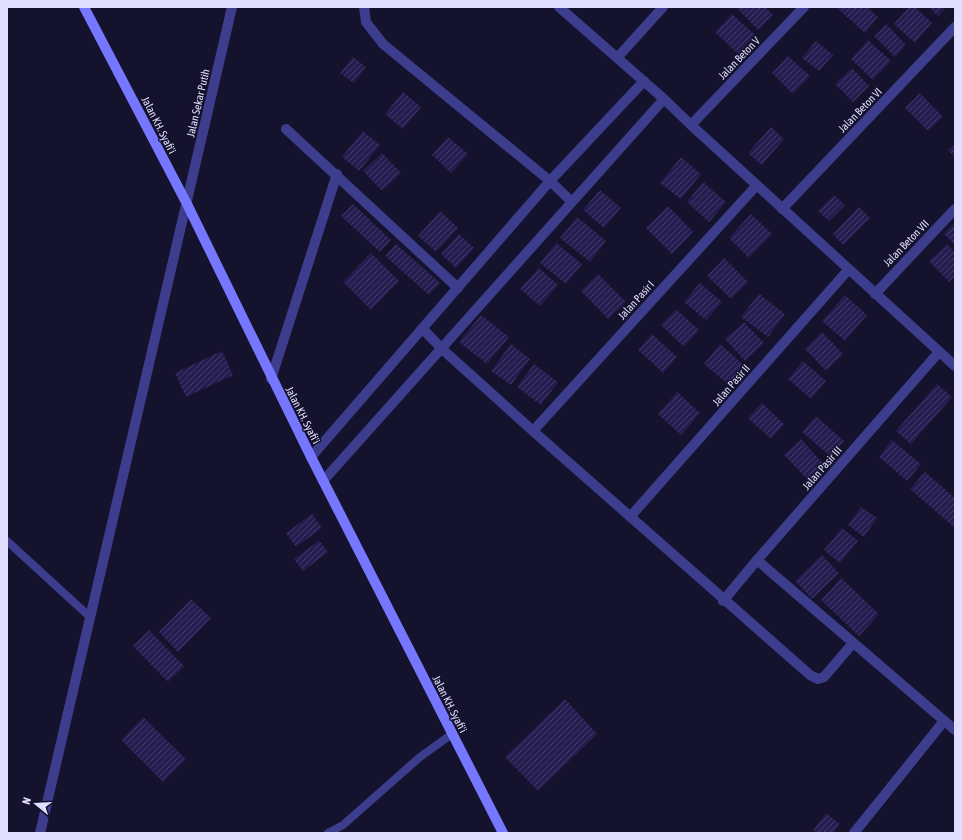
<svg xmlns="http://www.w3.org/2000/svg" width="962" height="840" viewBox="0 0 962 840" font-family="'Asap Condensed',sans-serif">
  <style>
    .building { fill: url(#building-hatch) }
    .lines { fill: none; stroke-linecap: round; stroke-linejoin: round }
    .service { stroke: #3c3d8d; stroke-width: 8 }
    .minor { stroke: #3c3d8d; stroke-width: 10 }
    .secondary { stroke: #7577ff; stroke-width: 10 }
    .labels { text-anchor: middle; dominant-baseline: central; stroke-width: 3; stroke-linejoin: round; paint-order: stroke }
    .street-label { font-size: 11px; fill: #e1deff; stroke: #15122d }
  </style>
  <defs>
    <pattern id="building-hatch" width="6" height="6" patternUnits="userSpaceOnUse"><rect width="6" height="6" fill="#251d4f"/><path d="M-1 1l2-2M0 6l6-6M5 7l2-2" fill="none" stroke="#443d69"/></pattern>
  </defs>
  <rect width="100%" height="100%" fill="#15122d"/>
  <path class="building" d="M739,7H765L773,15L758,30L737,8Z
    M836,7H867L878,17L865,33Z
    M909,7H915L932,23L915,43L894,24Z
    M929,7H946L938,16Z
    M732,14L755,35L738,54L715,32Z
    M886,24L906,45L895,57L874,36Z
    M868,40L891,61L873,80L851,59Z
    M816,41L833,55L819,71L802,58Z
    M788,56L810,76L793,94L772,73Z
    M353,57L366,67L354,83L340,73Z
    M852,68L869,86L853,102L835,84Z
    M403,92L421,107L403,129L385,114Z
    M920,93L943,117L928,131L905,108Z
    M771,127L784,139L762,165L748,153Z
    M363,131L380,145L359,171L342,157Z
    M448,137L468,154L451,173L432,155Z
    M955,144V157L948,150Z
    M382,153L401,173L382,191L363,171Z
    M681,157L701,174L681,199L660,183Z
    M703,182L726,202L709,222L687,202Z
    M600,190L621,208L604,228L583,210Z
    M834,195L845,205L829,221L818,211Z
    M353,204L391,240L380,252L341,216Z
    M668,206L693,232L672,254L646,228Z
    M859,207L870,218L843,245L833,234Z
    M440,211L458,228L436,252L418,236Z
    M751,214L772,234L749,258L729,238Z
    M577,217L606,241L590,262L560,238Z
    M955,222V245L944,234Z
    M459,234L474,248L456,268L441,254Z
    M556,243L582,264L566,284L540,263Z
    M396,244L440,283L429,295L385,256Z
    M947,244L955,253V276L949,282L929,261Z
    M371,253L399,281L371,310L343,282Z
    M724,258L748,282L731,299L707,276Z
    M539,268L558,285L540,306L520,289Z
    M598,274L626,302L608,319L581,291Z
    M700,283L722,302L706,320L684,302Z
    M759,294L785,314L768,337L741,317Z
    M845,295L867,315L845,341L822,321Z
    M676,309L699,330L684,347L661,325Z
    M481,315L509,337L487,364L459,342Z
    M744,322L764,343L745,361L725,339Z
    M822,332L843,354L826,371L805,349Z
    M652,334L677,357L663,373L638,350Z
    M511,344L530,359L511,385L491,371Z
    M720,344L745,366L729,385L704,364Z
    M222,351L233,375L186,397L175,373Z
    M803,361L826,381L811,399L788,379Z
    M534,364L558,382L541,405L517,387Z
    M937,384L952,397L911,444L896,431Z
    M677,392L700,413L681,435L658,414Z
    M762,403L784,424L771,439L748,418Z
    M816,416L844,441L830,456L802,432Z
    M801,439L825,466L809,481L784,455Z
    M892,440L921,464L907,481L879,457Z
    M925,472L955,498V528L910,489Z
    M861,507L877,518L864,537L848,525Z
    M312,514L322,528L296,547L286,533Z
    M842,528L858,541L840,563L824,550Z
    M319,541L328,552L303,571L294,559Z
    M822,555L839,573L812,599L795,581Z
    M841,578L879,614L859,636L821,600Z
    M191,599L211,618L178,652L159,632Z
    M149,630L184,666L168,682L133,646Z
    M565,699L597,734L538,791L505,757Z
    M143,717L186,759L163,782L121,740Z
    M826,813L840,824L833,833H817L813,830Z"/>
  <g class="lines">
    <path class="service" d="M7,541L90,617
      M328,833L343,825L420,757L452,734"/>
    <path class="minor" d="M364,7L366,22L383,44L550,181L572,202
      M559,7L664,99L691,125L955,366
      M617,58L663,7
      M691,125L804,7
      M286,129L458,288
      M782,209L955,27
      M875,294L955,209
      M423,329L441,348L533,431L810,675L818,679L824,677L853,643
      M271,379L337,174
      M533,431L757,185
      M311,457L550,181L644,81
      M323,481L664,99
      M630,517L849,269
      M757,560L955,730
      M723,601L757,560L939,352
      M40,833L232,7
      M854,833L944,721"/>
    <path class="secondary" d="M84,7L187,204L311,457L503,833"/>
  </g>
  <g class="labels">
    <g class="street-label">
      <text transform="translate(739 58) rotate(-46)">Jalan Beton V</text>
      <text transform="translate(198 103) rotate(-77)">Jalan Sekar Putih</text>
      <text transform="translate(860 110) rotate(-46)">Jalan Beton VI</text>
      <text transform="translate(159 125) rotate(63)">Jalan KH. Syafi'i</text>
      <text transform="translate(906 243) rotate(-46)">Jalan Beton VII</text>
      <text transform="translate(636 300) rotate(-48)">Jalan Pasir I</text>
      <text transform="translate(731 385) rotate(-49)">Jalan Pasir II</text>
      <text transform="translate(303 415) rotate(63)">Jalan KH. Syafi'i</text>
      <text transform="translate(822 468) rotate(-49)">Jalan Pasir III</text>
      <text transform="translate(450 704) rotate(63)">Jalan KH. Syafi'i</text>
    </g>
  </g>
  <rect width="962" height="840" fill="none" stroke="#e1deff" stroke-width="16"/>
  <g transform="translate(36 804) rotate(288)" stroke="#15122d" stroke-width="3" paint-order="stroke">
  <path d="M0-3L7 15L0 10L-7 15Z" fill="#e1deff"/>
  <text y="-6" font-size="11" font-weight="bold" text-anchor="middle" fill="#e1deff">N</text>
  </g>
</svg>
